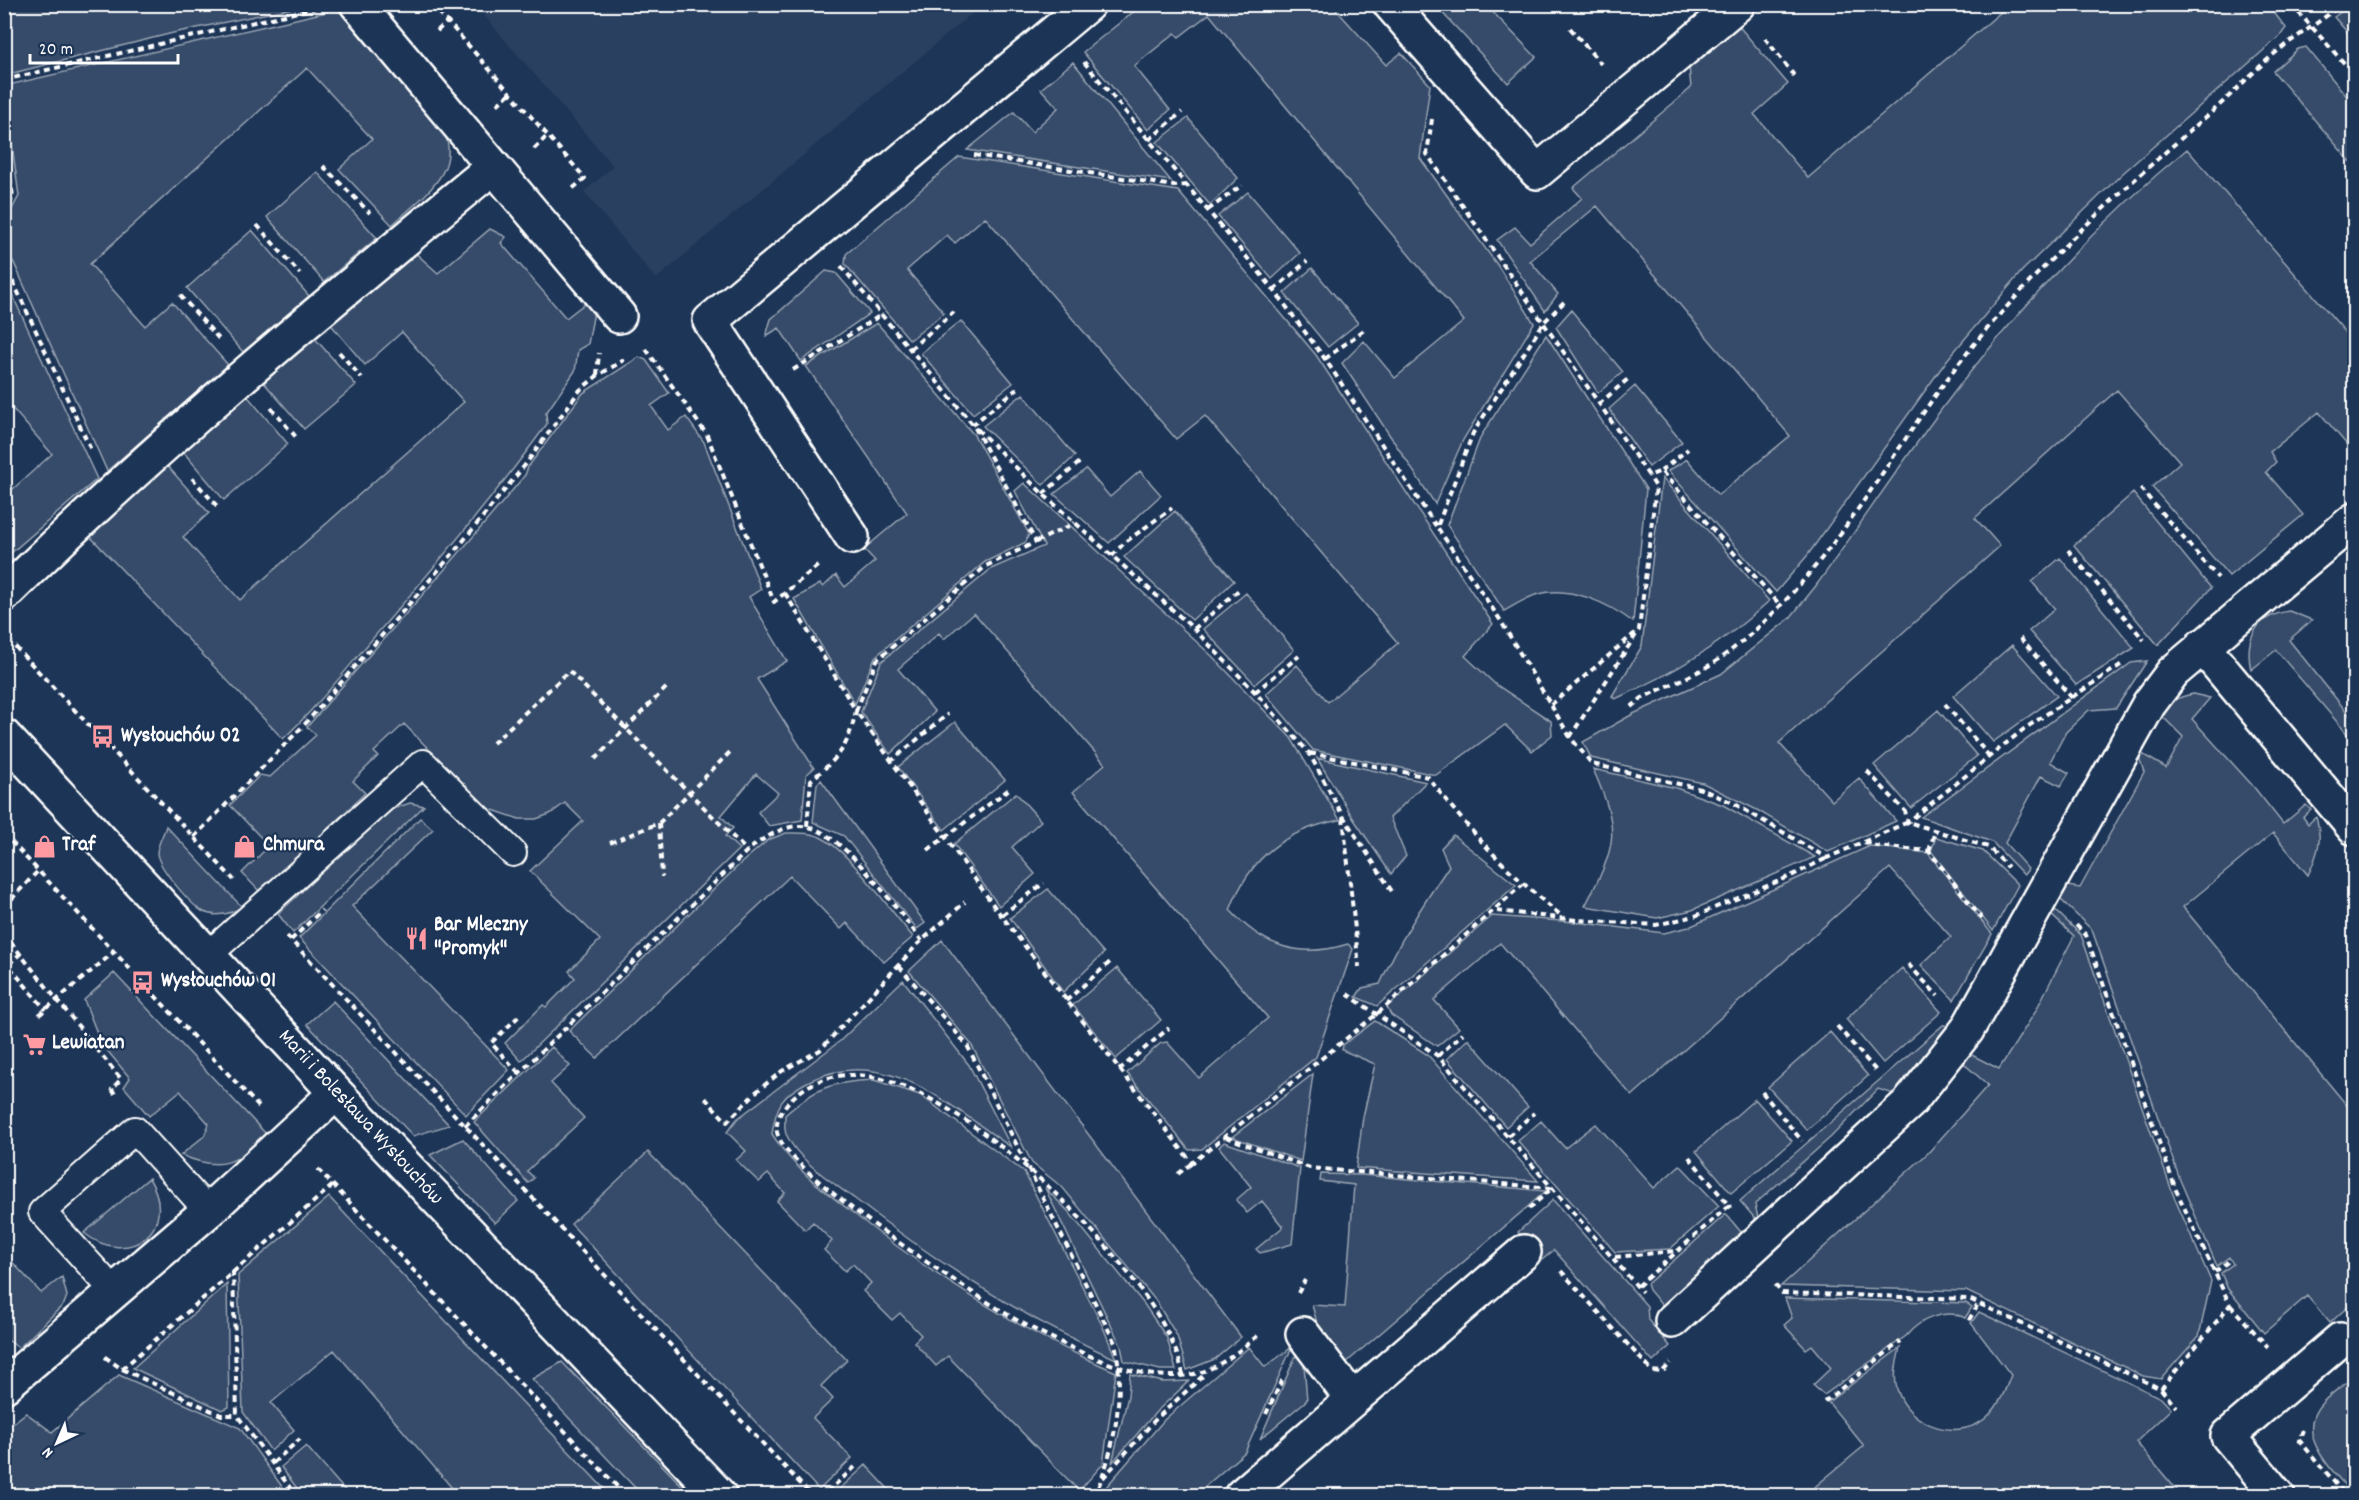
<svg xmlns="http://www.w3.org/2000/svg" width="2359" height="1500" viewBox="0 0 2359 1500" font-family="Dekko,sans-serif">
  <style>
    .built { fill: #2a4161 }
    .green { fill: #364b69; stroke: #9aa5b4; stroke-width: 1.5 }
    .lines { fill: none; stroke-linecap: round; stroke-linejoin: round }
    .lane-casing { stroke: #fff; stroke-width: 30 }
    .street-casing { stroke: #fff; stroke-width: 38 }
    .path { stroke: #fff; stroke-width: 4; stroke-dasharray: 6 4.5; stroke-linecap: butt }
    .lane { stroke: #1d3557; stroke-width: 26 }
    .street { stroke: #1d3557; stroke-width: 33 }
    .labels { text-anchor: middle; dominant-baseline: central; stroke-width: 4.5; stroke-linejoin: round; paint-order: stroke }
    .poi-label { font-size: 21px; font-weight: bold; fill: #fff; stroke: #1d3557; text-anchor: start }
    .street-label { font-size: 21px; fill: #fff; stroke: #1d3557 }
  </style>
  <rect width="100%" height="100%" fill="#1d3557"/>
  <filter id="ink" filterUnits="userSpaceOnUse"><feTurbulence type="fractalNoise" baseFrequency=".0167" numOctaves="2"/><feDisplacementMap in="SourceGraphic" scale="12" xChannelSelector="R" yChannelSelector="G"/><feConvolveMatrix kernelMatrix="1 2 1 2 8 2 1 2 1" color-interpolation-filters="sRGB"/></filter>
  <g filter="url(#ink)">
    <path class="built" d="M475,5H982L656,279L584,192L613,166Z"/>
    <path class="green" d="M4,5L5,4L307,5L173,33L5,75Z
      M334,5L439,122C468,168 423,196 392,225L339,169L372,139L307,68L90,264L145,326L172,302L228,365L107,471L14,263L5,251V222L19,196L4,86L326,12Z
      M1142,5H1332L1386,65L1401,53L1430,85L1420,158L1498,266L1534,323L1463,440L1435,504L1342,363L1364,341L1395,378L1464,321L1209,14L1179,37L1175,33L1134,66L1170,110L1148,130L1083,52Z
      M1435,5H1486L1536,57L1508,83Z
      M2009,5H2268L2286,28L2280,36L2123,173L2022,271L1947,360L1807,556L1776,592L1668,471L1687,459L1718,495L1790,436L1597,206L1530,261L1558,294L1545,311L1497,240L1515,227L1530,243L1582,198L1573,188L1691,88L1689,66L1737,24L1788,84L1754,114L1808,178Z
      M2350,5H2354V40L2334,17Z
      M2306,47L2354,105V166L2273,71L2298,49Z
      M1073,62L1171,181L967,150L1014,112L1032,132L1058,108L1041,89Z
      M1188,118L1238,178L1210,205L1157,142Z
      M2187,149L2354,342V453L2319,412L2270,452L2276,462L2266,472L2303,515L2229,576L2152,487L2180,462L2117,390L1975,518L2000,546L1779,743L1832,801L1859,778L1896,821L1828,852L1757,810L1703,783L1591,758L1583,742L1633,714L1721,674L1790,618L1815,587C1865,519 1911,447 1963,381C2030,297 2104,217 2187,149Z
      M959,157L1178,191L1316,355L1493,624L1465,656L1495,684L1551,721L1552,735L1532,751L1505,725L1436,775L1313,750L1266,694L1297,665L1328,702L1398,643L1205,416L1176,439L985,217L955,243L947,235L907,270L944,313L910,340L845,264L846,254Z
      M317,172L377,238L324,282L267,217Z
      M1248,192L1300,253L1272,279L1218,216Z
      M490,229L506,237L501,243L566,318L592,298L596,301L588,344L578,350L575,371L546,413L547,424C493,498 434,568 374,637C344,672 316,708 283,739L84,530L164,462L209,513L183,537L240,600L464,402L402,332L365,365L328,321L412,250L438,273Z
      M252,230L309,296L243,352L187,288Z
      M1312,268L1358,323L1328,347L1284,293Z
      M826,271L836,273L870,313L801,361L779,328L766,336L771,319Z
      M5,279L97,479L5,558V496L52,454L5,400Z
      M1571,310L1623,372L1598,393L1556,327Z
      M961,321L1013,383L973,414L921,353Z
      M877,323L974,435L1029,534L1026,542L985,562L875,657L855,704L794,599L820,584L823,587L836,575L845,587L875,561L864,549L907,513L806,366Z
      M311,334L356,385L304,429L260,378Z
      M1546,335L1646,489L1633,622C1609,604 1570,585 1539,594C1527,597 1515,605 1504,611L1447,525L1481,436Z
      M639,357L646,360L669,393L651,406L668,430L686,417L704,442L761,589L749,597L787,661L757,679L814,768L806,775L802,820L769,826L758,812L778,793L756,774L721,816L733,828L725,836L739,849L521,1061L505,1043L543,1005L546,1007L575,978L569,971L600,940L530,871L583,821L565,803L550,814L536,819H519L487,808L404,724L374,752L378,756L353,781L365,793L261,893L242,873L269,846L230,805L260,775L270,777L316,735L307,727C379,642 455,561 525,475L528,467L583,393Z
      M1635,386L1682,442L1649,467L1609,409Z
      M244,392L288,444L224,500L180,448Z
      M1023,394L1075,456L1043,485L983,426Z
      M1086,469L1110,497L1140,471L1161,495L1109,543L1054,494Z
      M1662,478L1769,601C1725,642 1671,675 1615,699L1612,696L1642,646Z
      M1024,483L1212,656L1291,738L1340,820C1285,830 1250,857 1230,910C1264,947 1299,959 1348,944L1353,949L1316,1057L1202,1149L1189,1150L1127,1073L1161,1043L1167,1042L1199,1078L1268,1018L1073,792L1105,764L974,613L944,639L939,633L898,669L935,712L890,754L861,712L881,662L991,569L1044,546L1015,491Z
      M2133,493L2211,588L2158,645L2074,545Z
      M1175,511L1234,581L1192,620L1124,557Z
      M2060,558L2134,648L2076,685L2029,631L2055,609L2032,582Z
      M1246,593L1294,650L1255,684L1203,629Z
      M2289,611L2312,620L2289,640L2354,721V742L2276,650L2251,670C2244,638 2256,616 2289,611Z
      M2012,645L2057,696L1993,742L1953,696Z
      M2147,661L2116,708L2089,710L2066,732L2050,762L2069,773L2061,786L2041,776L2005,843L2028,869L2024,875L1992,842L1921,817L2131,663Z
      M2193,694L2210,698L2192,719L2253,786L2283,824L2306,805L2311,810L2303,817L2308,824L2316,817C2323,839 2318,854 2308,875L2273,833L2183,907L2354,1114V1301L2330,1323L2307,1296L2264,1333L2228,1289L2221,1273L2233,1264L2229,1257L2217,1266L2180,1180L2092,930L2058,897L2061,885L2080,888L2144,772L2137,751L2166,768L2183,737L2159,713C2169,701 2178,697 2193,694Z
      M1938,710L1977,756L1911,808L1874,765Z
      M955,722L1005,780L944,830L898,767Z
      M1317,758L1426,782L1390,818L1406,856L1391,874L1353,818Z
      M1593,769L1676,788L1723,805L1815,857L1692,910L1657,918L1585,906C1617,844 1621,833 1593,769Z
      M821,780L925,923L917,929L844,836L813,822L817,784Z
      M1016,793L1041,821L1012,847L1035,874L999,906L954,844Z
      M410,803L424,806L293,933L278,914L387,811Z
      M420,818L433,829L352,906L509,1070L466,1115L299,938Z
      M166,826L242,907C231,914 214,918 202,911C190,904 158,867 157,853C157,845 164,834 166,826Z
      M786,833C798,833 812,832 822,838C849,851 892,912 913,937L884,962L847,923L841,929L790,876L597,1058L569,1031L740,864L768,840Z
      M1453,835L1516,885L1377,1006L1356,997L1362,988L1380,984C1399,941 1423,904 1449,866L1441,848Z
      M1936,837L1983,851L2018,885L1993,931L1931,851Z
      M1870,846L1928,853L1992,934L1954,1000L1921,965L1951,937L1890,868L1632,1096L1500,943L1434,1000L1459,1028L1437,1046L1391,1015L1387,1007L1492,916L1575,922L1664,933L1689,927Z
      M1048,889L1104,953L1063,992L1010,918Z
      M2051,906L2081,935L2174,1197L2211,1281L2199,1336L2161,1379L2143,1376L1966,1291L1781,1286L1928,1153L1988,1085L1962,1062L1968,1053L1999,1069L2034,1014L2074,936L2048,912Z
      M942,940L1241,1337L1215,1359L1187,1370L1177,1336L1156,1301L1063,1188L1032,1163L971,1044L909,971Z
      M1117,968L1161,1020L1116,1059L1073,1005Z
      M1902,968L1941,1012L1883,1063L1846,1019Z
      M114,973L266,1134C236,1163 223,1173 181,1155L204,1136L209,1124L180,1091L149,1116L124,1087L130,1078L101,1043L84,1000Z
      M903,980L969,1065L1011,1147C950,1106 886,1044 809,1081C782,1095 776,1105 772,1134C793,1168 822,1189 853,1213C934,1277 1021,1331 1116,1372L1103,1464L1079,1491L948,1356L936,1366L914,1342L921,1335L900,1313L892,1320L863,1291L871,1283L853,1264L845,1271L824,1250L832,1241L813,1222L805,1230L777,1201L785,1193L768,1174L759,1182L736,1160L746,1151L727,1132L737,1119L840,1041Z
      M333,1001L449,1125L413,1136L307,1024Z
      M1375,1021L1428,1055L1538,1181L1356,1168L1363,1117L1375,1064L1342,1050L1343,1045Z
      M1943,1025L1952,1026L1897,1095L1878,1089L1831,1137L1755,1204L1759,1223L1740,1201Z
      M1830,1032L1868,1076L1807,1130L1768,1087Z
      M1468,1039L1528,1107L1506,1127L1447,1059Z
      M552,1047L570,1066L551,1083L584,1118L527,1171L534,1178L528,1183L474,1122Z
      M1313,1074L1301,1161L1232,1137Z
      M874,1080L920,1095L1024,1172L1103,1327L1116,1359C1021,1317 937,1263 855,1199C832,1182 798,1161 786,1134C784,1128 785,1121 785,1115C816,1087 832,1082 874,1080Z
      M1755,1099L1792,1141L1731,1193L1696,1151Z
      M1541,1121L1565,1148L1596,1124L1654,1188L1680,1165L1719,1206L1670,1249L1615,1252L1518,1141Z
      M463,1139L518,1201L495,1223L430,1155Z
      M1224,1142L1300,1168L1292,1244L1260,1253L1256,1249L1283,1227L1262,1201L1247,1213L1236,1200L1251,1187L1219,1147Z
      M648,1152L847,1360L821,1386L833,1399L813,1418L852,1458L819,1490L571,1224Z
      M1321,1174L1362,1175L1546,1191L1347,1362L1317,1323L1312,1305L1345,1307L1354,1185L1320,1181Z
      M149,1178C180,1229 129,1269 84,1233Z
      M1045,1188L1068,1211L1144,1304L1167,1338L1176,1370H1160L1124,1361L1121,1346Z
      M329,1197L610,1495H458L334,1350L271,1403L294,1430L271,1451L243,1412L238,1275Z
      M1553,1200L1647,1306L1648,1320L1670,1346L1653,1362L1554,1250L1542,1260L1518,1232Z
      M1726,1214L1745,1237L1664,1308L1649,1290L1647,1284Z
      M4,1253L41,1293L62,1277L67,1296L64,1304L19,1348L5,1338Z
      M227,1284L229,1407L222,1410L133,1368Z
      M1785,1298L1966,1303L1972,1307L1965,1318C1945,1308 1920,1319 1906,1336L1824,1395L1813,1385L1831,1368L1812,1345L1806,1349L1784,1325L1792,1318Z
      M1979,1312L2161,1398L2171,1409L2136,1442L2181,1495H1805L1864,1446L1828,1402L1900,1348C1897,1361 1893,1376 1897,1389C1909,1428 1962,1443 1989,1415C2001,1403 2005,1390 2011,1375L1971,1323Z
      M1249,1347L1265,1367L1292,1347L1245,1452L1195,1495H1102L1107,1486L1165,1419Z
      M1296,1355L1304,1365L1307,1400L1260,1439Z
      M562,1362L691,1495H642L532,1379Z
      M1130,1374L1163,1382L1189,1381L1156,1412L1112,1463L1128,1396Z
      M119,1375L240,1428L288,1495H5V1429L26,1413L52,1432Z
      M2354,1376V1496C2334,1471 2292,1435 2322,1403C2331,1393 2344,1385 2354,1376Z
      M306,1446L349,1495H302L281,1467Z
      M866,1465L894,1495H833Z"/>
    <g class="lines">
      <defs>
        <path id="lane" d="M208,955L423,763L513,853
          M114,1291L42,1212L135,1130L208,1211"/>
        <path id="street" d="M357,4L619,316
          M1390,4L1537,172L1738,4
          M852,537L710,321L1088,4
          M4,595C158,443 326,305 493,167
          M2202,646L2354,828
          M4,736L336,1093L720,1496
          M1672,1321L1910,1102L1967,1030L2149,704L2173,672L2354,520
          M1303,1334L1352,1399
          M4,1386L208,1211L336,1093
          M1241,1496L1524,1252
          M2278,1496L2228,1436L2340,1340"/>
      </defs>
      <use href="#lane" class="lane-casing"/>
      <use href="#street" class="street-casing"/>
      <path class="path" d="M432,4L585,178L570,191
        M1876,4L1877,6
        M2291,4L2354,74
        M1570,28L1601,64
        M437,31L448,21
        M1765,38L1796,78
        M1084,62L1274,290L1325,359L1436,526
        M4,80L315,8
        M497,105L510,93
        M1432,119L1427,154L1649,476L1661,471L1781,606
        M4,137L13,197L4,213
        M1149,140L1182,112
        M534,149L548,135
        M974,155L1174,186L1186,185
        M323,166L370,213
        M1208,210L1242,185
        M257,225L300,274
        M4,262L92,452
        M841,266L974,426L1036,542L986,566L877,660L856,711L994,906L1192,1163L1378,1013L1522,885
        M1274,290L1307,261
        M180,295L219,339
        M1564,302L1544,322L1473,433L1437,527L1499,618L1570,737L1592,764L1701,789L1733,803L1827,858L1908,822L1988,847L2008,867
        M646,349L707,435L774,602L821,563
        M910,349L954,312
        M339,352L362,378
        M1325,359L1364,330
        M793,370L881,315
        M597,375L599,353
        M1599,404L1629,378
        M271,408L296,437
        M972,425L1018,388
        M977,429L1043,494L1194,629L1255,692L1309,753L1343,816L1393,893
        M1661,471L1688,449
        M192,478L217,506
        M2140,488L2218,578
        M1043,494L1080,462
        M1036,542L1075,523
        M2068,550L2144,640
        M1112,556L1124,543L1172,508
        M785,593L856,711C847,749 841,755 811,780L807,826
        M1194,629L1241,588
        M2020,638L2072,698
        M8,639L234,880
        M1255,692L1299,656
        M1945,704L1989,756
        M1551,705L1635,633
        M1631,707L1642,698C1668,685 1699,674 1722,657C1835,575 1893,440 1981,336C2052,253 2132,180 2214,110C2238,89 2259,65 2284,46C2303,32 2323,20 2341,4
        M1570,737L1639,630L1656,487L1649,476
        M493,743L569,671L747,851
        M1310,753L1428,777C1468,830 1511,876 1563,917
        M595,759L667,687
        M890,762L948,714
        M1867,771L1905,811L1908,822L2024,729L2122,664
        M1343,817L1359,967
        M659,823L662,877
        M4,834L259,1107
        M194,837L305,724L455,551L525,465L580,390L597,376L624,360
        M1864,842L1876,846L1929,851L1982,919
        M610,843L659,823L730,752
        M928,850L1012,787
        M1929,851L1935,831
        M4,907L38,871
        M1497,911L1577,920L1656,925L1695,916L1791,876L1827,858
        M1002,915L1044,883
        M4,934L121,1079L112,1089L117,1098
        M287,936L812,1496
        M291,940L322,910
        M21,953L8,965L46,1010
        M1908,964L1938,996
        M899,966L967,1045L1115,1343C1125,1389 1115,1454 1094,1496
        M1347,994L1438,1056L1642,1292
        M1066,1001L1110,962
        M39,1015L114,952
        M1837,1026L1878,1073
        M1438,1056L1463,1033
        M1119,1070L1169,1028
        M519,1073L491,1043L521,1014
        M1762,1092L1802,1141
        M705,1098L727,1122L756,1092L782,1071L820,1050L917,945L965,902
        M465,1126L747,851C764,838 786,822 809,827C845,835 899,912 922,941
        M1508,1136L1534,1113
        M1226,1137L1310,1168L1552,1188L1529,1209
        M1689,1157L1731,1208
        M318,1169L626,1496
        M1178,1174L1192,1163
        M1615,1257L1676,1251
        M233,1271L237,1415L296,1496
        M1561,1271L1652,1371L1662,1372L1671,1363
        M2215,1272L2230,1260
        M1775,1285L1782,1293L1969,1299L2161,1389L2230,1305L2176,1190L2086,935L2075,924
        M1638,1286L1732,1203
        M1298,1293L1305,1280
        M2230,1305L2268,1347
        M1969,1320L1978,1304
        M105,1357L122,1369L333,1185
        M122,1369L221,1415H237
        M1183,1375C1170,1304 1068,1200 1013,1156C960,1114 864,1040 797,1094C786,1103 775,1116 777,1132C783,1171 970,1292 1010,1316C1028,1327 1048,1336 1066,1345C1097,1360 1136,1376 1171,1376C1211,1377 1231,1357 1261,1333
        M2161,1389L2176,1407
        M1824,1402L1901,1341
        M1266,1414L1283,1378
        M2303,1430L2299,1440L2346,1496
        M273,1463L300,1439
        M1103,1478L1155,1420L1205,1374
        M827,1492L856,1466"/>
      <use href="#lane" class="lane"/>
      <use href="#street" class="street"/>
    </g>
  </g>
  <defs>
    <symbol id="bus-bare" viewBox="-9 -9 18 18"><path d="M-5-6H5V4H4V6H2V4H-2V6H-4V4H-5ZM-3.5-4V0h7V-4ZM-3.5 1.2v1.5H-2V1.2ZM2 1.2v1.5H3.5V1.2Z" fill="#ff9aa2" stroke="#1d3557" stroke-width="2.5" paint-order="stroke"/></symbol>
    <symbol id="shop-bare" viewBox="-9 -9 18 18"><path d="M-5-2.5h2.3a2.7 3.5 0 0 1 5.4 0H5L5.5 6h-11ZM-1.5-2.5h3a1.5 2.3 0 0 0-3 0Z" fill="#ff9aa2" stroke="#1d3557" stroke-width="2.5" paint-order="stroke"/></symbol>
    <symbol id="restaurant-bare" viewBox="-9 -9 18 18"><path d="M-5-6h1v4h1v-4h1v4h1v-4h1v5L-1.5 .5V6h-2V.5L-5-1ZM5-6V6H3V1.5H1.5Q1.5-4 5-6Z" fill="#ff9aa2" stroke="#1d3557" stroke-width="2.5" paint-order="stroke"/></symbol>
    <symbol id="supermarket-bare" viewBox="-9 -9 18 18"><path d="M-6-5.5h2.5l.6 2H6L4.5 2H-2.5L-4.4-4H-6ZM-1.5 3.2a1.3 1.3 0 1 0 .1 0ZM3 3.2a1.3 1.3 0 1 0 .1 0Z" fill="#ff9aa2" stroke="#1d3557" stroke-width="2.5" paint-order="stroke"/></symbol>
  </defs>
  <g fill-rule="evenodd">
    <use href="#bus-bare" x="86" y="720" width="33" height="33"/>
    <use href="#shop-bare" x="28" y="830" width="33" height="33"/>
    <use href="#shop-bare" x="228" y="830" width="33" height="33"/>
    <use href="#restaurant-bare" x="400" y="922" width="33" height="33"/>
    <use href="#bus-bare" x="126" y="966" width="33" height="33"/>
    <use href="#supermarket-bare" x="18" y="1028" width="33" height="33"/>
  </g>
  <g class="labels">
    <g class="poi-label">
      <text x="121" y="737">Wysłouchów 02</text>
      <text x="62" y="846">Traf</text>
      <text x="263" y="846">Chmura</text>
      <text x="434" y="926">Bar Mleczny<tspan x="434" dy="24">"Promyk"</tspan></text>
      <text x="161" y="982">Wysłouchów 01</text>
      <text x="52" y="1044">Lewiatan</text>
    </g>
    <g class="street-label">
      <text transform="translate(360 1118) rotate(47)">Marii i Bolesława Wysłouchów</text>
    </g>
  </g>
  <rect width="2359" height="1500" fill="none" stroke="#1d3557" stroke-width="24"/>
  <rect x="12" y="12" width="2335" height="1476" fill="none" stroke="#fff" stroke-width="2" filter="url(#ink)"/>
  <g transform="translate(57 1443) rotate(224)" stroke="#1d3557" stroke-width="4.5" paint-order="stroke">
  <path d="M0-4.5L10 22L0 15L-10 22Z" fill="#ffffff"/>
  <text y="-9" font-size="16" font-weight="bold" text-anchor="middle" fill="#ffffff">N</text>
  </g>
  <path d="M30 54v9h148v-9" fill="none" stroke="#ffffff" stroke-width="3"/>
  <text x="39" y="54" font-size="18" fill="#ffffff" stroke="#1d3557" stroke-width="4.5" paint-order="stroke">20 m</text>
</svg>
